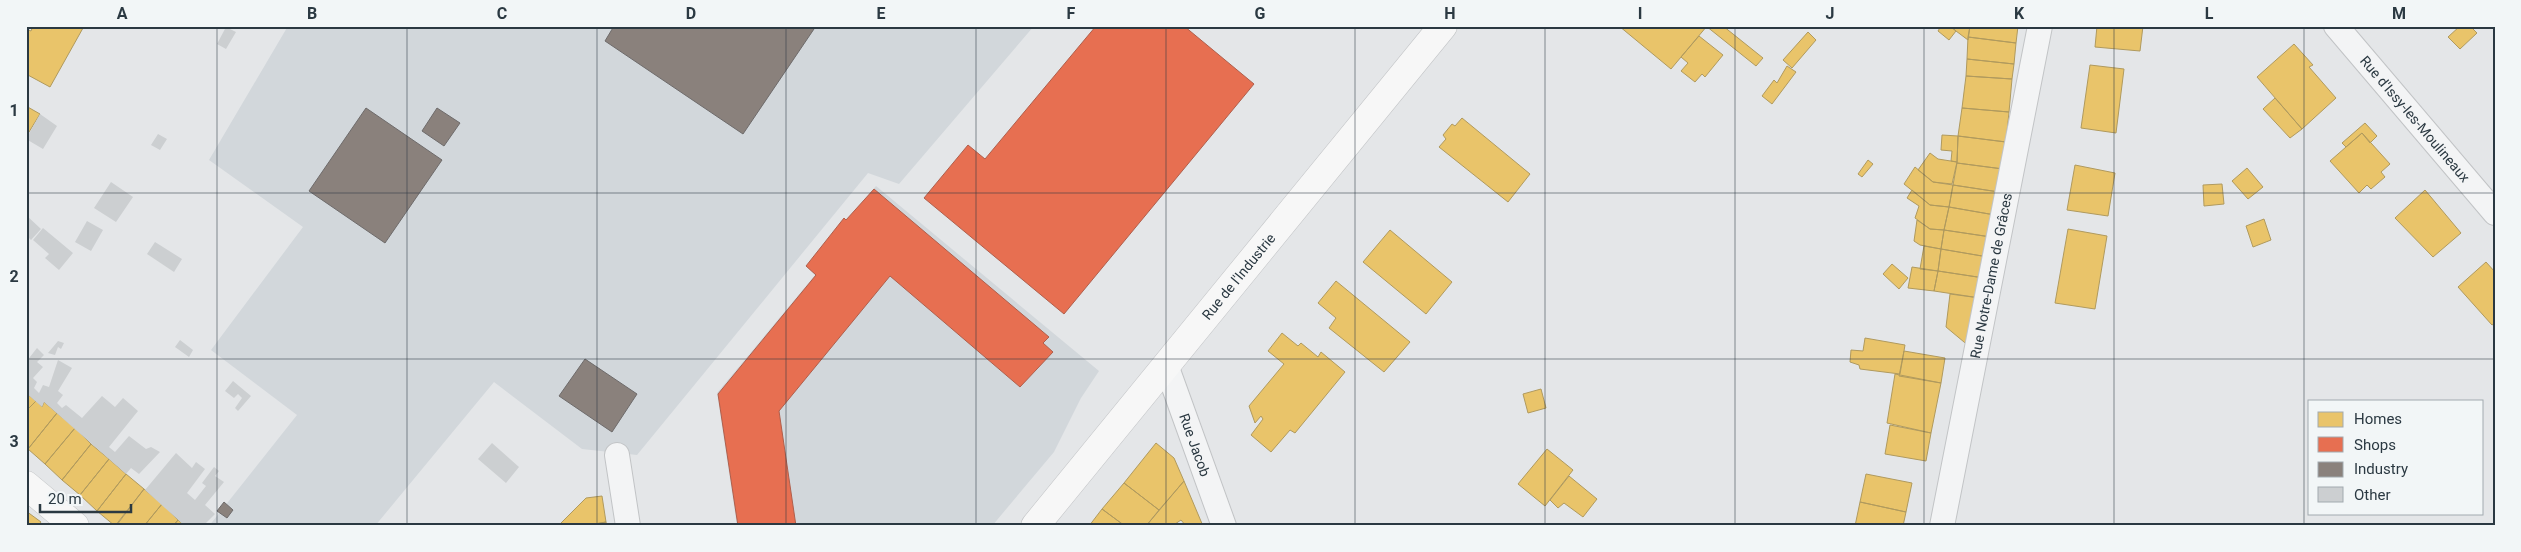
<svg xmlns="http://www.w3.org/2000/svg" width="2521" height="552" viewBox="0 0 2521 552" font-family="Roboto,sans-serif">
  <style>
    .built { fill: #d2d7db }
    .homes { fill: #e9c46a; stroke: #b09a5e }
    .shops { fill: #e76f51; stroke: #af5f4c }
    .industry { fill: #8a817c; stroke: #6e6b6b }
    .building { fill: #cccfd1 }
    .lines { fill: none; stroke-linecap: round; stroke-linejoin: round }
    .street-casing { stroke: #c2c4c6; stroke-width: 26 }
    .secondary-casing { stroke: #c2c4c6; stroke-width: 29 }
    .street { stroke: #f3f4f5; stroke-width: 24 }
    .secondary { stroke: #f7f7f7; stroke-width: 28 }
    .grid { fill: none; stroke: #2b3942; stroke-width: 1; stroke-opacity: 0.55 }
    .labels { text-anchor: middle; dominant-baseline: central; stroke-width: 5; stroke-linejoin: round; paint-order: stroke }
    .street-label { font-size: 14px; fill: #2b3942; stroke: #f2f6f7 }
    .neatline { fill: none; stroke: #2b3942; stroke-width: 2 }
    .grid-label { font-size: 16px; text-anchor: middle; font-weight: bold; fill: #2b3942 }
  </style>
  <rect width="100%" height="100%" fill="#e4e6e8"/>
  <path class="built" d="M288,26H1034L899,184L868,173L637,455L582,449L494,382L375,526H209L297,415L211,350L303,227L209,160Z
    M876,186L1099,371L1081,398L1054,452L992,526H737L717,393L815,275L807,267Z"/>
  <path class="homes" d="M33,26L83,28L50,87L26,74V29L31,31Z
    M1619,26H1707L1671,69Z
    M1706,26H1723L1763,58L1756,66Z
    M1941,26H1950L1956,31L1949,40L1938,31Z
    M1950,26H1970L1968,40L1956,31Z
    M1970,26H2018L2016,43L1968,37Z
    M2097,26H2143L2140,51L2095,47Z
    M2460,26H2470L2477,33L2460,49L2448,37Z
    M1808,32L1816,40L1792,68L1783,60Z
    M1699,36L1723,55L1705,77L1702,74L1695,82L1681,71L1688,63L1681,57Z
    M1968,37L2016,43L2014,64L1967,59Z
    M2294,44L2313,65L2309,67L2336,98L2302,129L2257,77Z
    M1967,59L2014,64L2012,79L1966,76Z
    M2090,65L2124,69L2116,133L2081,128Z
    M1787,66L1796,72L1772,104L1762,96L1774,80L1777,83Z
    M1966,76L2012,79L2009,112L1962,108Z
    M2275,98L2302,129L2290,138L2263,109Z
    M26,106L40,114L26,137Z
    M1962,108L2009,112L2006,142L1958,136Z
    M1462,118L1530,174L1508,202L1439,147L1446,139L1443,135L1452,124L1455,126Z
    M2365,123L2377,136L2370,143L2362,133L2346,147L2342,143Z
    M2362,133L2390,164L2381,172L2385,177L2371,189L2367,185L2359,193L2330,161Z
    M1942,135L1958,136L1957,162L1951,161L1952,151L1941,150Z
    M1958,136L2006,142L2003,169L1957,163Z
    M1930,153L1938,159L1957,162L1952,184L1933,182L1918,170Z
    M1868,160L1873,164L1862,177L1858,174Z
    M1957,163L2003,169L1999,192L1953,185Z
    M2075,165L2115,173L2108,216L2067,210Z
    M1915,167L1933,182L1953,185L1949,207L1930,205L1904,184Z
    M2247,168L2263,187L2248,199L2232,181Z
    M2222,184L2224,204L2204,206L2203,185Z
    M1953,185L1999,192L1995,215L1949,207Z
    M1912,190L1930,205L1949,207L1944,230L1930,229L1915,218L1919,206L1907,198Z
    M2425,190L2461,233L2433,257L2395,218Z
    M1949,207L1995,215L1991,237L1944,230Z
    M2264,219L2271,240L2253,247L2246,226Z
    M1917,220L1930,229L1944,230L1941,249L1920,245L1914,241Z
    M2068,229L2107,236L2095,309L2055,303Z
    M1390,230L1452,282L1426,314L1363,262Z
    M1944,230L1991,237L1988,257L1941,249Z
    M1924,246L1941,249L1938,271L1920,269Z
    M1941,249L1988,257L1984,278L1938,271Z
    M2486,262L2495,272V323L2492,325L2458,287Z
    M1892,264L1908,278L1899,289L1883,274Z
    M1912,267L1938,271L1934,291L1908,288Z
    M1938,271L1984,278L1980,298L1934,291Z
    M1336,281L1410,342L1384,372L1329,328L1336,318L1318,303Z
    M1950,294L1980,298L1970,347L1946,327Z
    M1282,333L1298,346L1301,343L1318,357L1321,352L1345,372L1295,433L1290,430L1271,452L1251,435L1263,419L1261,416L1255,423L1249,406L1284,364L1268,351Z
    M1865,338L1905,345L1900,374L1860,369L1859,365L1850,362L1851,350L1863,351Z
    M1904,351L1945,358L1941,383L1899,376Z
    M1895,374L1941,383L1931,433L1887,423Z
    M1541,389L1546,408L1528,413L1523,394Z
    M26,393L36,401L26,411Z
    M36,401L42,407L44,402L57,413L28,449L26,411Z
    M57,413L75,428L45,464L28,449Z
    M1890,425L1931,433L1926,461L1885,454Z
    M75,428L91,444L62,480L45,464Z
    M1156,443L1174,458L1184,481L1159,510L1124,483Z
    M91,444L109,459L80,495L62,480Z
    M1547,449L1573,470L1545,506L1518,484Z
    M109,459L126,474L97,511L80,495Z
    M126,474L144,489L115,526L97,511Z
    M1866,474L1912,483L1906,512L1860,502Z
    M1569,476L1597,499L1583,517L1564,503L1558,508L1550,500Z
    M1184,481L1203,526H1186L1181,520L1172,526H1146Z
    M1124,483L1159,510L1146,526H1125L1102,509Z
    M144,489L162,504L144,526H116Z
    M602,496L606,522L584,526H558L586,498Z
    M1860,502L1906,512L1903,526H1855Z
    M162,504L178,520L173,526H144Z
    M1102,509L1125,526H1089Z
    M26,511L41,522L38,526H26Z
    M178,520L185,526H173Z
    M606,522L607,526H584Z"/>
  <path class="shops" d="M1096,26H1184L1254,84L1064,314L924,198L968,145L985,159Z
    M874,189L1049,337L1043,343L1053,352L1020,387L890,276L779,411L796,526H738L718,394L816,275L806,266L844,218L846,220Z"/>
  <path class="industry" d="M614,26H816L743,134L605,41Z
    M366,108L442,160L385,243L309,191Z
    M437,108L460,123L444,146L422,131Z
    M585,359L637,394L612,432L559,396Z
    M224,502L233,510L227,518L217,511Z"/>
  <path class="building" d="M226,27L236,32L226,49L217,44Z
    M40,114L57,126L43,149L26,139Z
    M158,134L167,139L160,150L151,145Z
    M111,182L133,197L116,222L94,208Z
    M26,215L41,229L31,240L26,235Z
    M87,221L103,230L91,251L75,242Z
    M43,228L73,253L59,270L45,258L49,254L33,240Z
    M155,242L182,259L174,272L147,254Z
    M180,340L193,350L189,357L175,347Z
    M58,341L64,343L61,349L58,347L55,355L48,353Z
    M37,348L44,355L37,362L43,367L33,378L37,382L34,388L39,393L43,385L49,387L58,360L72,368L58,391L63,395L57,403L62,408L66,405L82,418L102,396L115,407L123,398L138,411L109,447L115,452L129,436L146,449L151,447L160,452L139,474L131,468L126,474L44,402L42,407L26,393V362Z
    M233,381L251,396L238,411L235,408L242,398L238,394L234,398L225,391Z
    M492,443L519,467L506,483L478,459Z
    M176,453L192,468L196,462L205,469L187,493L195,500L206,486L202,483L214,467L219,471L215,476L224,482L205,505L215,514L203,526H185L145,490Z"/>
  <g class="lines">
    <defs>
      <g id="street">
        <path id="s1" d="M2336,26L2495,213"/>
        <path id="s2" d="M1166,365L1224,526"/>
        <path d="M617,455L628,526"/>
        <path id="s3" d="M1942,526L2040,26"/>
      </g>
      <g id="secondary">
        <path d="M26,485L75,526"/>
        <path id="s4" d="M1035,526L1443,26"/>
      </g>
    </defs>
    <use href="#street" class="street-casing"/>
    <use href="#secondary" class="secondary-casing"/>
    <use href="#street" class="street"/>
    <use href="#secondary" class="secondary"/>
  </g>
  <path class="grid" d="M217,26V526M407,26V526M597,26V526M786,26V526M976,26V526M1166,26V526M1355,26V526M1545,26V526M1735,26V526M1924,26V526M2114,26V526M2304,26V526M26,193H2495M26,359H2495"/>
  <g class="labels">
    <g class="street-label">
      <text stroke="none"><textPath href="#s1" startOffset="122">Rue d'Issy-les-Moulineaux</textPath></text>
      <text stroke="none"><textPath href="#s4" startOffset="322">Rue de l'Industrie</textPath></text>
      <text stroke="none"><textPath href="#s3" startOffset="255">Rue Notre-Dame de Grâces</textPath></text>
      <text stroke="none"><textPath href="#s2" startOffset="85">Rue Jacob</textPath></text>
    </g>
  </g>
  <rect width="2521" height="552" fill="none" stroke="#f2f6f7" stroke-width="55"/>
  <rect x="2308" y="400" width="175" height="115" fill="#f2f6f7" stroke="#a2aaaf"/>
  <rect x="2318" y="412" width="25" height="15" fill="#e9c46a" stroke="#a2aaaf"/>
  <text x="2354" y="424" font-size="15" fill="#2b3942">Homes</text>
  <rect x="2318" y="437" width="25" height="15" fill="#e76f51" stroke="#a2aaaf"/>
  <text x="2354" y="450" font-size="15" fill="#2b3942">Shops</text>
  <rect x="2318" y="462" width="25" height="15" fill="#8a817c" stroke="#a2aaaf"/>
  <text x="2354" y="474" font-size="15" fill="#2b3942">Industry</text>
  <rect x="2318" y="487" width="25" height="15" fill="#cccfd1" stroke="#a2aaaf"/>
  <text x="2354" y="500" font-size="15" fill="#2b3942">Other</text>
  <path d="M40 504v8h91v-8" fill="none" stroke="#2b3942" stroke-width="2.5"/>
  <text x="48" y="504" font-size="15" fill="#2b3942" stroke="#f2f6f7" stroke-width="4" paint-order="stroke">20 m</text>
  <rect x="28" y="28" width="2466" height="496" class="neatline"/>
  <g class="grid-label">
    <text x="122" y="19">A</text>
    <text x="312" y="19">B</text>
    <text x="502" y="19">C</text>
    <text x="691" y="19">D</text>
    <text x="881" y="19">E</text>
    <text x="1071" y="19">F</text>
    <text x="1260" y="19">G</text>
    <text x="1450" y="19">H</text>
    <text x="1640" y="19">I</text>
    <text x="1830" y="19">J</text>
    <text x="2019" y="19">K</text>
    <text x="2209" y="19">L</text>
    <text x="2399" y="19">M</text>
    <text x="14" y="116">1</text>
    <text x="14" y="282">2</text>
    <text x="14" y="447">3</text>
  </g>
</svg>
